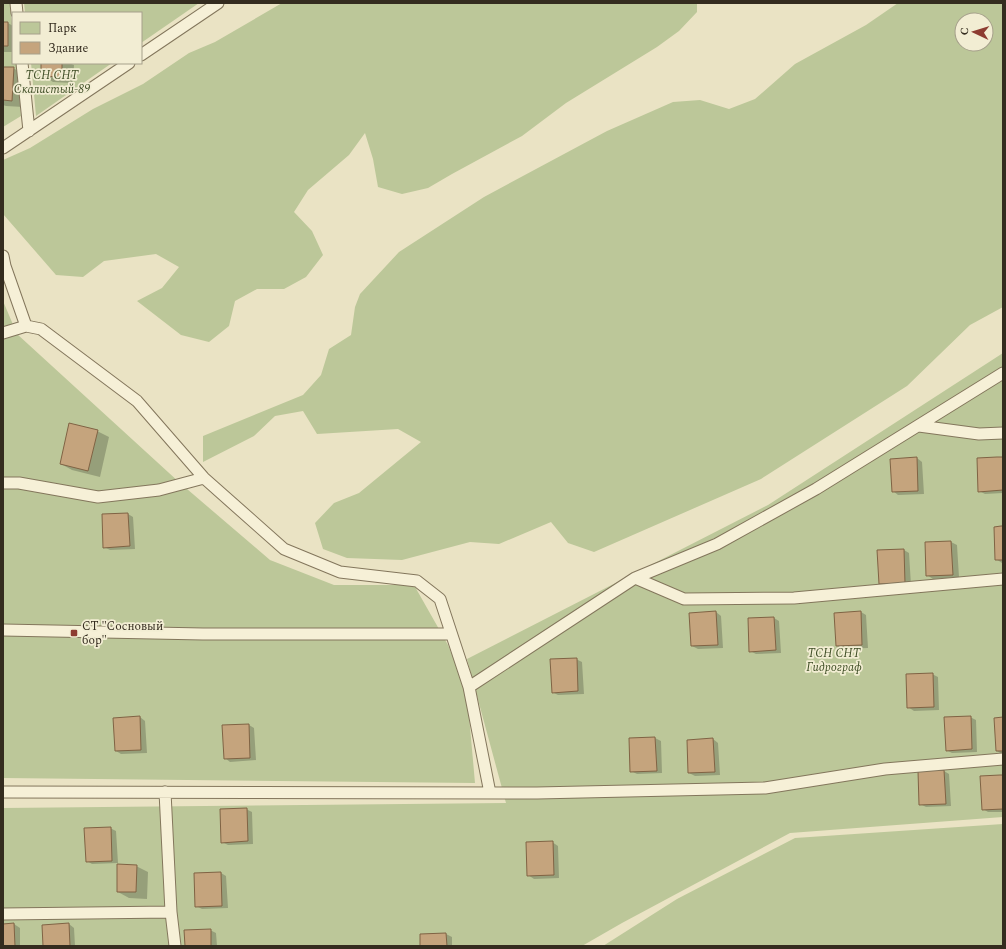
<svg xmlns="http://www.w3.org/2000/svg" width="1006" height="949" viewBox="0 0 1006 949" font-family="Spectral,serif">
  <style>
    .green { fill: #bcc799; fill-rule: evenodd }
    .shadow { fill: #0003 }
    .building { fill: #c5a47d; stroke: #806344 }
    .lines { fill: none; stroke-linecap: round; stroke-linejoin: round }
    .lane-casing { stroke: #83765c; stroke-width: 13 }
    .lane { stroke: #f6f0d7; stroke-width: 11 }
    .poi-dot { fill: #8d3c31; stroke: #f2edd3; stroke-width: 1.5 }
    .labels { text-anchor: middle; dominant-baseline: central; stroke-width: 3.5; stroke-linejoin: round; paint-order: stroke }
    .park-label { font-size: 12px; font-style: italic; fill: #404f27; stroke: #f2edd3 }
    .poi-label { font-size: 12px; fill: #342c1f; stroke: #f2edd3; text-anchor: start }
  </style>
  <rect width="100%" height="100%" fill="#eae3c4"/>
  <path class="green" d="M3,3H10L13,33V63H16L21,116L3,127Z
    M24,3H199L141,43V13H25Z
    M282,3H697V12L679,31L657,47L566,103L522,136L452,174L428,188L402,194L378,187L373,159L365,133L349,155L308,190L294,212L312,231L323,255L306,277L284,289H257L235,301L229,326L209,342L181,335L137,301L162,288L179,267L156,254L104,261L83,277L56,275L3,214V160L30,148L93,109L143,84L189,53L215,42Z
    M898,3H1003V307L970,325L907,386L761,479L594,552L568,543L551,522L499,544L470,542L402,560L347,558L323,549L315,523L334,503L359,493L421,442L398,429L317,434L303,411L275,416L254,436L203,462V436L303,395L321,375L329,349L351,335L355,307L360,294L399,252L484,197L607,131L673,102L700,100L729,109L755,99L795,64L866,25ZM962,20H986V44H962Z
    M31,63H112L36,116Z
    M3,301L17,334L180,483L270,560L334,585H414L448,645L467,693L475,783L3,778Z
    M1003,353V817L790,833L622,923L582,946H3V808L506,803L467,659L768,505Z
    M1003,824V946H603L677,899L795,838Z"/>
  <path class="shadow" d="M3,23H8L13,26V52H3Z
    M42,63H69L74,65L73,83L53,82L42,75Z
    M3,68H13L25,75L23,107L6,106L3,105Z
    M97,431L109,437L100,477L72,470L61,464Z
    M917,458L922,462L924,494L898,495L893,491Z
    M1003,458V493L985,494L979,491Z
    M128,514L133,517L135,549L110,550L104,547Z
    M1003,527V563H1002L996,559Z
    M951,542L957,545L959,577L933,579L927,575L926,543Z
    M904,550L909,553L911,585L885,586L880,583Z
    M716,612L721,616L723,648L698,649L692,646Z
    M861,612L866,615L868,648L842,649L837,646Z
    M774,618L779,621L781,653L756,654L750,651Z
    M576,659L582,662L584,694L558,695L552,692Z
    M932,674L938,677L939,710L914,711L908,707Z
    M140,717L145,721L147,753L121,754L116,751Z
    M970,717L976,720L977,752L952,753L946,750Z
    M1003,719V754H1002L997,751Z
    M249,725L254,728L256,760L230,762L225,758Z
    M655,738L661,741L662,773L637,774L631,771L630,739Z
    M713,739L718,743L720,775L695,776L689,773Z
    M944,771L949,774L951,806L926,807L920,804Z
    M1003,776V812H988L983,809Z
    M246,809L252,812L253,844L228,845L222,842Z
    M110,828L116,831L118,863L92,864L87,861Z
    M552,842L558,846L559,878L534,879L528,875Z
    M136,866L148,872L147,899L129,898L118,892Z
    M221,873L226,876L228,908L202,909L196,906Z
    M14,924L20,928V946H3V925Z
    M69,924L74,928L75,946H44Z
    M210,930L216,933L217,946H186Z
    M446,934L452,937V946H421V935Z"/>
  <path class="building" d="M3,22H8V46H3Z
    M41,63H62V77L41,76Z
    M3,67H14L12,101L3,100Z
    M69,423L98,430L88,471L60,464Z
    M917,457L918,491L892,492L890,459Z
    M997,457H1003V490L978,492L977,458Z
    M128,513L130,546L103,548L102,514Z
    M1001,526H1003V560H995L994,527Z
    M951,541L953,575L926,576L925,542Z
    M904,549L905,583L879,584L877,550Z
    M716,611L718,645L691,646L689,613Z
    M861,611L862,645L836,646L834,613Z
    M774,617L776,650L749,652L748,618Z
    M577,658L578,691L552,693L550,659Z
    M933,673L934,707L907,708L906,674Z
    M140,716L141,750L115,751L113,718Z
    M971,716L972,749L946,751L944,717Z
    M1003,717V751H996L994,718Z
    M249,724L250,758L224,759L222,725Z
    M655,737L657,771L630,772L629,738Z
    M713,738L715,772L688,773L687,740Z
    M944,770L946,804L919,805L918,771Z
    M1000,775H1003V809L982,810L980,776Z
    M247,808L248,841L221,843L220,809Z
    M111,827L112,861L86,862L84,828Z
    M553,841L554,875L527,876L526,842Z
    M117,864L137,865L136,892H117Z
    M221,872L222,906L195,907L194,873Z
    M14,923L15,946H3V924Z
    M69,923L70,946H43L42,925Z
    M211,929V946H185L184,930Z
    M446,933L447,946H420V934Z"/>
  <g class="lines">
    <defs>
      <path id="lane" d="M16,3L17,13
        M141,55L218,3
        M22,63L29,131
        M3,148L129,63
        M3,256L5,266L26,326L3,333
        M26,326L41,329L137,401L204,478L284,549L340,572L417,581L440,599L469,687L490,793
        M919,426L979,434L1003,433
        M3,483H19L98,497L159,490L204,478
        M635,578L717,544L816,489L1003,373
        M3,630L203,634H451
        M469,687L635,578L684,599L794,598L1003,579
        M3,792L537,793L765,788L885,769L1003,759
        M165,792L171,912L175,946
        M3,914L171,912"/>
    </defs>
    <use href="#lane" class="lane-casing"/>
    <use href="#lane" class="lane"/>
  </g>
  <rect class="poi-dot" x="70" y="629" width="8" height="8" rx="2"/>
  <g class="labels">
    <g class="park-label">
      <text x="52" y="75">ТСН СНТ<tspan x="52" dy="14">Скалистый-89</tspan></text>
      <text x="834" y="653">ТСН СНТ<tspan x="834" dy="14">Гидрограф</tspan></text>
    </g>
    <g class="poi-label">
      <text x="82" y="626">СТ "Сосновый<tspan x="82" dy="14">бор"</tspan></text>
    </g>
  </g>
  <rect width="1006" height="949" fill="none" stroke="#342c1f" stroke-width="8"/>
  <rect x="12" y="12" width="130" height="52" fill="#f2edd3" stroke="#a6a08b"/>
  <rect x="20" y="22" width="20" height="12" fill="#bcc799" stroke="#a6a08b"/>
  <text x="48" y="32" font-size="12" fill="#342c1f">Парк</text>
  <rect x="20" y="42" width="20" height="12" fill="#c5a47d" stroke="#a6a08b"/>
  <text x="48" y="52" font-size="12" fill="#342c1f">Здание</text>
  <g transform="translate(974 32) rotate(274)"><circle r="19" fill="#f2edd3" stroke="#a6a08b"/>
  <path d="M0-3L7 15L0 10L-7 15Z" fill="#8d3c31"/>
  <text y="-6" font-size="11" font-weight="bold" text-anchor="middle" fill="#342c1f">С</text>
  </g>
</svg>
